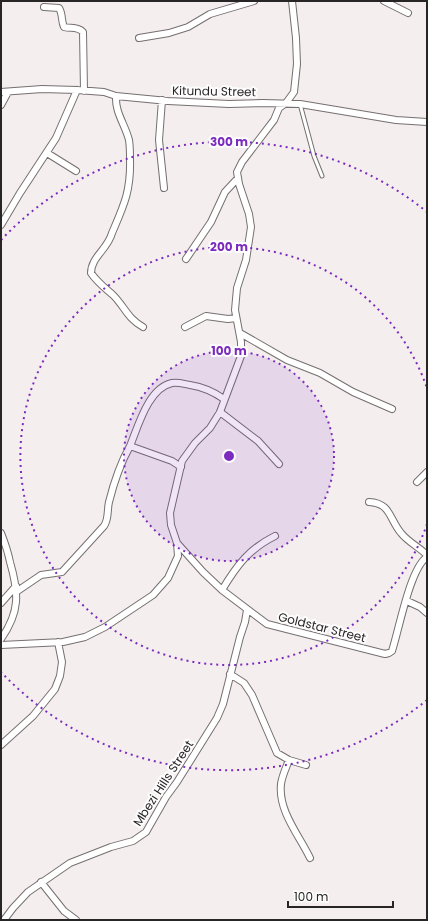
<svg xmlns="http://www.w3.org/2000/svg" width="428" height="921" viewBox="0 0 428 921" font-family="Poppins,sans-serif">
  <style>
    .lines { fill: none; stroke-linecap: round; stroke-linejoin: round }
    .lane-casing { stroke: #756f70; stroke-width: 5 }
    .street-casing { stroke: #756f70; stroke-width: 8 }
    .lane { stroke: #fff; stroke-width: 3 }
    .street { stroke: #fff; stroke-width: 6 }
    .ring { fill: none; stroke: #7b2cbf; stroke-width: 2; stroke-dasharray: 2 4 }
    .labels { text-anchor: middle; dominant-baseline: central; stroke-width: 4; stroke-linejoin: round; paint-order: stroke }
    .street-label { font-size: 12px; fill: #272525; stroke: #fefdfd }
    .centre { fill: #7b2cbf; stroke: #fefdfd; stroke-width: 2 }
    .ring-label { font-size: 12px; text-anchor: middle; font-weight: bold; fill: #7b2cbf; stroke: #fefdfd; stroke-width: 4; stroke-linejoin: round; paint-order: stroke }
  </style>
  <rect width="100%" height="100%" fill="#f5eeef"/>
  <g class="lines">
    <defs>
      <path id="lane" d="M300,104L314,156L322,176"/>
      <path id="street" d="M292,1L296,38L297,64L294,92L286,103L279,108L274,120L242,162L237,172L239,184L249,214L251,227L246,260L237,288L235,310L241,342V356L220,412L210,428L195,443L182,461L170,513L171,525L177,543L203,572L222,590L267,624L385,654L389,653L392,651C399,630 410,568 427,557
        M384,1L408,13
        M44,7L59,8C63,14 61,21 64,27C71,29 77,26 83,32L84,91
        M139,38L169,33L188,27L210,14L254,1
        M1,92L42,89L77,90L104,92L116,96L168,101L229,104L263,103L300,104L396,120L427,122
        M116,96C115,113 125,124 129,140C130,146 130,152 130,159C131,191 124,205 112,233C108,249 91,257 91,273C97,282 105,288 113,295C125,307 127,318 143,327
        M162,100L159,140L164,188
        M1,105L8,92
        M47,153L76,171
        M1,225L20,193L56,138L77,90
        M186,259L211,222L225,192L238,178
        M185,327L206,316L228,319L236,318
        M240,333L287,360L320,373L353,392L392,409
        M220,412L258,441L279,464
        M130,446C138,427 148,388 172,383C178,382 184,384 190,385C203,387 214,392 224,399
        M417,482L427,472
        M369,502C391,503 389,519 401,533C408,542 419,547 427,555
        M1,533C5,543 8,552 10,562C19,593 20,612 1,639
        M222,590C237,565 249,549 275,536
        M16,592L41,575L62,572L104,526C109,519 107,510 109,502C114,482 120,464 130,446L172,461L181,467
        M407,601L420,607L427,613
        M1,603L16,586
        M1,645L63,642L85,637L105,627L153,595L168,578L178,556L177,543
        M230,674L244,683L252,695L277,753L289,760L306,765
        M1,745L33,716L55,689L60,676L62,662L58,642
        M289,760C286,768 282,776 281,784C278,811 299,835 310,858
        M41,882L64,911L76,920
        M4,920L13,908L28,892L70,863L111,847L133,841L146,832L166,797L177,782L217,718L223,704L240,637L245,622L247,610"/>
    </defs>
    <use href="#lane" class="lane-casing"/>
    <use href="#street" class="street-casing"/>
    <use href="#lane" class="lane"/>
    <use href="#street" class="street"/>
  </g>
  <circle cx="229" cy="456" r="105" fill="#7b2cbf" fill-opacity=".12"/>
  <g class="ring">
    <circle cx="229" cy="456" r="105"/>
    <path d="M427 524A209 209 0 1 1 427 388"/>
    <path d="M427 700A314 314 0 0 1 1 672M1 240A314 314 0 0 1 427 212"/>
  </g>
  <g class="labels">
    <g class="street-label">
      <text transform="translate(214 91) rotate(1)">Kitundu Street</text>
      <text transform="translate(322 627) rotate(14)">Goldstar Street</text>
      <text transform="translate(163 783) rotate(-57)">Mbezi Hills Street</text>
    </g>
  </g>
  <circle cx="229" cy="456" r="6" class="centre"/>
  <g class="ring-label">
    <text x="229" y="146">300 m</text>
    <text x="229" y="251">200 m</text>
    <text x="229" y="355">100 m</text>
  </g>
  <rect width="428" height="921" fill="none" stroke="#272525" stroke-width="4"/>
  <path d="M288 901v6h105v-6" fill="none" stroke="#272525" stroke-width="2"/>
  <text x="294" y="901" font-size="12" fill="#272525" stroke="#fefdfd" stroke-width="3" paint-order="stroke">100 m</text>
</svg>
